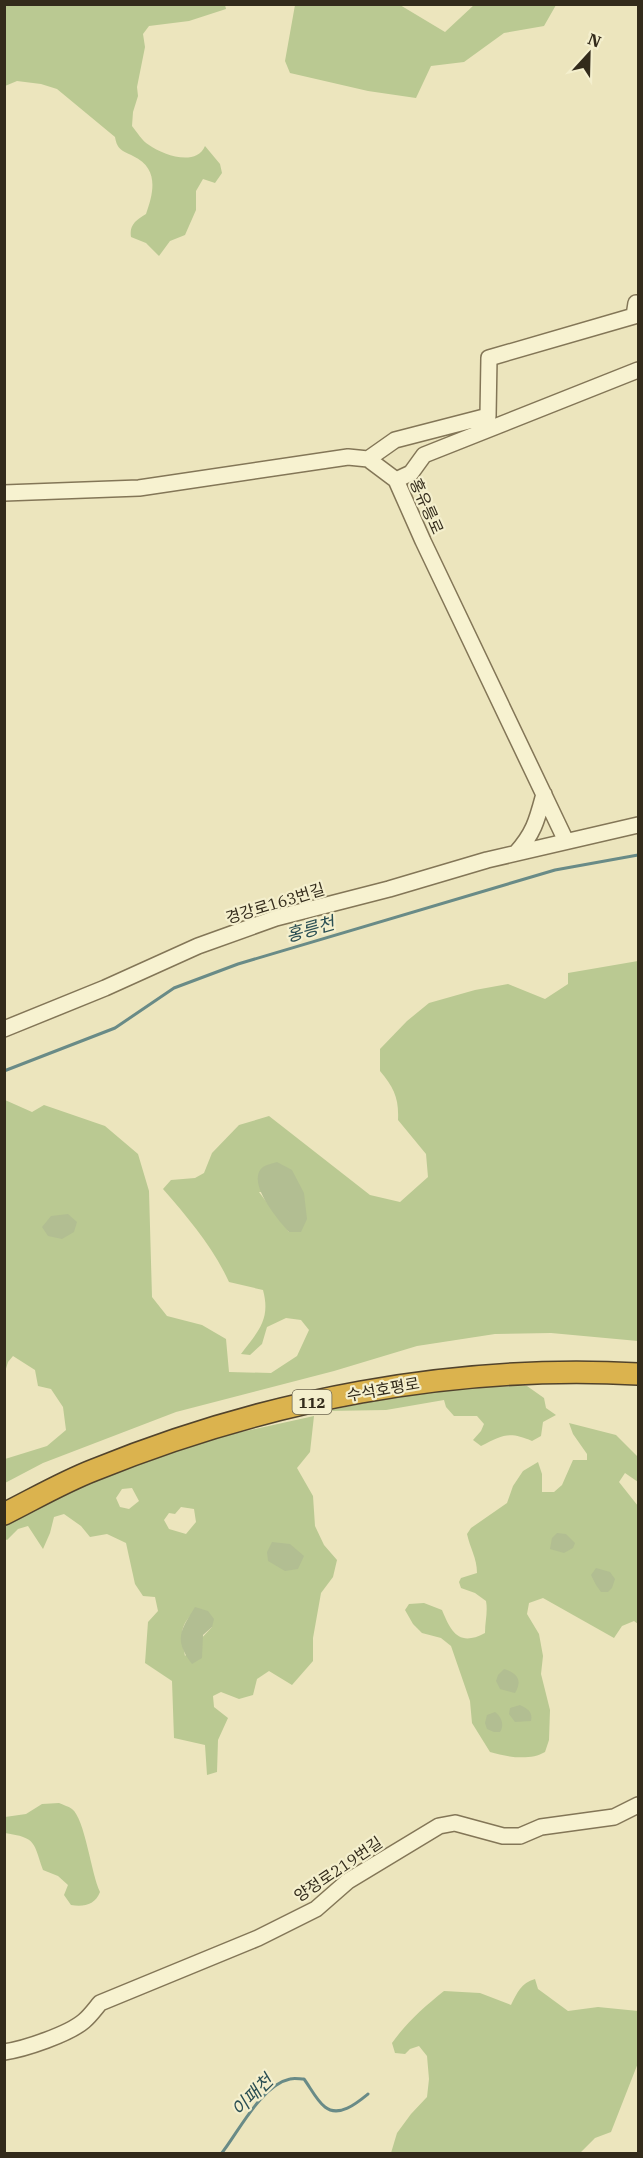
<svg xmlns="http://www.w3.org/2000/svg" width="643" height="2158" viewBox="0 0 643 2158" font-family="'IBM Plex Serif','Noto Sans KR',serif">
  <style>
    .green { fill: #bac992; fill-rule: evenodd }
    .cemetery { fill: #b2be92 }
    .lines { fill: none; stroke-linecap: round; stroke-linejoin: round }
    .stream { stroke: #698b87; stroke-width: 3 }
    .minor-casing { stroke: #837657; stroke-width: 18 }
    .highway-casing { stroke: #51432c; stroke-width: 24 }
    .minor { stroke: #f7f2d0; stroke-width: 15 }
    .highway { stroke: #dbb34e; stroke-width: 21 }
    .labels { text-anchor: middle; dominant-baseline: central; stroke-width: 4.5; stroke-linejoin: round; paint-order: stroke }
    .shield { fill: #f4efcd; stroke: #6d6650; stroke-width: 1.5 }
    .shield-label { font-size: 15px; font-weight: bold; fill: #332b1b }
    .street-label { font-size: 16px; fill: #332b1b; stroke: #f4efcd }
    .water-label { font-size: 18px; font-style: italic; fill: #2b4f53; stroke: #f4efcd }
  </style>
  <rect width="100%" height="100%" fill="#ece5bd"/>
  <path class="green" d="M4,5H225L226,9L189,21L149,26L143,34L145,47L137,87L138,96L133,112L132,126C137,132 142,141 149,145C163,155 196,167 205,146L220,164L222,173L215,183L203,179L196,191V210L185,235L170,241L159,256L146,243L131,237C129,225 136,220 146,214C154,192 159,168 133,156C123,151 117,150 115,137L57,89L41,84L17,81L5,86Z
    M295,5H400L445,32L474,5H556L544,26L504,33L464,62L431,66L416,98L368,91L290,73L285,61Z
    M638,961V1341L551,1333L495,1334L417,1346L334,1371L176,1412L43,1463L5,1483V1459L47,1446L66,1430L63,1407L51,1389L38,1386L35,1370L13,1356L8,1362L5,1372V1100L32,1112L44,1105L105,1126L138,1154L149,1191L152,1297L167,1316L202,1325L226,1339L229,1372L271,1373L297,1356L309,1330L301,1320L286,1318L267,1327L262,1344L250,1355L241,1354C258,1331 271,1320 263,1290L229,1282C213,1247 189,1219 163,1189L171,1180L195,1178L204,1173L212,1153L239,1125L269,1116L370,1195L400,1202L428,1177L426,1154L398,1120C399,1098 394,1088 380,1071V1049L407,1021L429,1003L475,990L508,984L545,999L568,984V973ZM259,1192L304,1193L289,1232Z
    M527,1386L544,1398L546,1408L556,1415L543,1422L541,1436L532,1441C509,1431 503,1435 481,1446L473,1440L481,1431L484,1424L477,1416H454L446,1407L444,1400L386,1410L326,1411L415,1393L474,1387Z
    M314,1416L310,1452L297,1468L313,1496L315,1526L324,1545L337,1560L333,1577L321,1593L313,1638V1661L292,1685L269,1671L257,1679L253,1695L239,1699L221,1692L213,1696L214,1707L228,1718L218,1740L217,1772L207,1775L205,1745L174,1738L172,1681L145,1663L148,1622L158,1611L155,1597L143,1596L135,1584L126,1543L107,1534L90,1537L81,1526L64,1514L54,1517L50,1533L43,1549L28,1526L18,1529L7,1540L5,1539L4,1526L42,1504L111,1472L183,1445ZM132,1488L139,1501L129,1509L120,1507L116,1498L122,1489ZM181,1507L194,1509L196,1522L186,1534L169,1529L164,1520L169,1513L175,1514ZM190,1616L212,1627L185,1656C182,1640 178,1630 190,1616Z
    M569,1423L616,1435L638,1457V1482L625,1473L619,1482L638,1506V1624L634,1621L622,1626L614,1638L543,1598L529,1603L527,1614L539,1634L543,1656L541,1674L550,1710L549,1740L545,1752C530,1761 507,1757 490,1752L472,1723L470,1701L451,1646L441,1638L422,1633L413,1624L405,1610L409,1604L424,1603L442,1610C451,1632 459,1647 485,1633C485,1621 488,1612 486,1601L475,1593L461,1588L459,1582L461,1578L477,1573C477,1558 470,1548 467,1534L471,1528L507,1503L513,1486L523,1471L538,1462L542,1474V1492H554L562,1485L573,1460H587V1454L573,1434Z
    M59,1803C63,1805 68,1806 72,1809C85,1819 91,1873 100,1892C95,1905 84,1907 71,1905L64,1895L68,1885L58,1876L43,1870C33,1842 37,1838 5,1833V1817L26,1814L42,1804Z
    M535,1979L538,1989L568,2011L598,2007L638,2011V2063L611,2132L595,2138L580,2153H391L397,2133L411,2114L427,2097L429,2079L427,2056L419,2046L410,2049L405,2054L395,2053L392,2043C406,2023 424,2007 444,1991L480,1993L511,2005C517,1993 521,1983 535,1979Z"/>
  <path class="cemetery" d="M277,1162L292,1170L304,1193L307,1219L301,1232H289C278,1220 245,1181 263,1167C266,1165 273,1163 277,1162Z
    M68,1214L77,1222L74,1232L62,1239L48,1236L42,1227L51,1216Z
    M557,1533L566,1534L575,1543L573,1548L564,1553L550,1549L552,1538Z
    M272,1542L290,1544L304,1556L298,1569L285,1571L268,1561L267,1552Z
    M596,1568L610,1572L615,1579L612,1588L608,1592H601L596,1585L591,1575Z
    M195,1607L208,1611L214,1619L212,1627L203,1635L202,1658L192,1664C173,1639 181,1630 195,1607Z
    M504,1669C517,1673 523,1680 515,1693L500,1689L496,1681L498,1675Z
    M520,1705C528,1709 533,1712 531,1721L515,1722L509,1714L510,1708Z
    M495,1712C501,1716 505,1725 500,1732H494L487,1729L485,1723L487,1715Z"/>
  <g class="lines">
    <path class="stream" d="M4,1071L115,1028L174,988L238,964L555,870L638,855
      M221,2154C238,2133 261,2085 290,2079C294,2078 300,2079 304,2079C310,2087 317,2101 325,2107C339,2118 357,2103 368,2094"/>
    <defs>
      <path id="minor" d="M368,459L395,440L488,416L489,358L634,316L636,303
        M396,480L411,473L424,455L638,370
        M4,493L139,488L348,457L368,459L396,480L423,541L566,841
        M516,853C534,833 537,820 544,794
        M4,1029L105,988L198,946L276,918L389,889L487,860L638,825
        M4,2052C25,2049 69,2034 84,2021C90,2016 95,2009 100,2003L258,1938L316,1909L348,1881L439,1826L455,1823L503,1836H520L541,1827L614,1817L638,1805"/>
      <path id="highway" d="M4,1514C34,1499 63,1482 94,1470C266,1400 453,1364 638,1374"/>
    </defs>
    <use href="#minor" class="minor-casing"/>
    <use href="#highway" class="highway-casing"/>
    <use href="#minor" class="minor"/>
    <use href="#highway" class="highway"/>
  </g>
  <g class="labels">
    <rect class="shield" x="292.5" y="1390" width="39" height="24" rx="4.5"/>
    <g class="shield-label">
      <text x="312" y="1402">112</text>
    </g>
    <g class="street-label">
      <text transform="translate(427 506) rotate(66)">홍유릉로</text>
      <text transform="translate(275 903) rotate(-17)">경강로163번길</text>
      <text transform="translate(383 1389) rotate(-10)">수석호평로</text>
      <text transform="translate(338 1869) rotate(-34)">양정로219번길</text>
    </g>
    <g class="water-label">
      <text transform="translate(310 929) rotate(-16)">홍릉천</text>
      <text transform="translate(252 2095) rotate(-45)">이패천</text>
    </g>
  </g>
  <rect width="643" height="2158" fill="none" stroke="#332b1b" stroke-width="12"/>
  <g transform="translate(589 54) rotate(22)" stroke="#f4efcd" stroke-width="4.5" paint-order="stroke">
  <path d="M0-4.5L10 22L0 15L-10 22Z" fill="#332b1b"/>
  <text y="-9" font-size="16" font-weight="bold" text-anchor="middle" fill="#332b1b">N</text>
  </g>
</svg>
